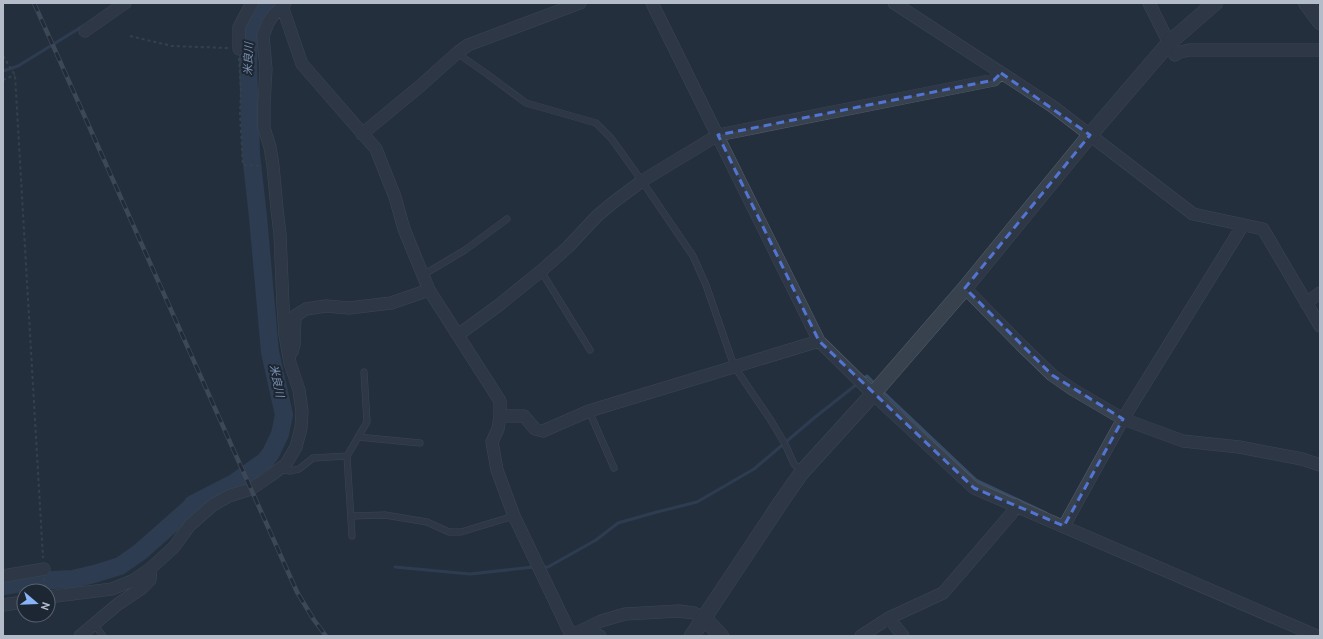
<svg xmlns="http://www.w3.org/2000/svg" width="1323" height="639" viewBox="0 0 1323 639" font-family="Overpass,'Noto Sans JP',sans-serif">
  <style>
    .lines { fill: none; stroke-linecap: round; stroke-linejoin: round }
    .stream { stroke: #394c67; stroke-width: 3 }
    .river { stroke: #394c67; stroke-width: 18 }
    .service-casing { stroke: #565f6c; stroke-width: 7 }
    .minor-casing { stroke: #565f6c; stroke-width: 13 }
    .tertiary-casing { stroke: #565f6c; stroke-width: 16 }
    .path { stroke: #44595c; stroke-width: 2; stroke-dasharray: 3 3; stroke-linecap: butt }
    .service { stroke: #38414e; stroke-width: 6 }
    .minor { stroke: #38414e; stroke-width: 12 }
    .tertiary { stroke: #38414e; stroke-width: 15 }
    .rail-casing { stroke: #5a6575; stroke-width: 4.5 }
    .rail { stroke: #1d2633; stroke-width: 3; stroke-dasharray: 9; stroke-linecap: butt }
    .marked { fill: none; stroke: #5274d3; stroke-width: 3; stroke-dasharray: 8 5; stroke-linejoin: round }
    .labels { text-anchor: middle; dominant-baseline: central; stroke-width: 4; stroke-linejoin: round; paint-order: stroke }
    .water-label { font-size: 11px; font-style: italic; fill: #7c92b1; stroke: #1d2633 }
  </style>
  <rect width="100%" height="100%" fill="#242f3e"/>
  <g class="lines">
    <path class="stream" d="M3,71L18,66L83,26
      M863,379L867,376L875,384
      M882,391L976,480L1046,513
      M395,567L470,574L534,567
      M542,567H548L596,540L618,523L657,512L697,502L754,469L814,418L857,384"/>
    <path class="river" d="M3,586L33,581L73,579L94,574L120,566L140,552L191,507L193,504L234,483L265,461L271,453L280,434L284,415L270,352L258,217L251,154L248,61L250,29L266,3"/>
    <defs>
      <path id="service" d="M457,53L487,74L526,103L596,123L611,138L642,181L693,256L706,285L734,366L770,419L785,444L794,464L801,471
        M541,271L590,350
        M423,275L465,250L507,219
        M589,411L614,468
        M358,437L420,443
        M279,469L290,471L299,469L313,458L347,456
        M351,516L385,515L427,522L449,532H461L514,516
        M352,536L347,456L367,422L364,372
        M94,624L103,636"/>
      <path id="minor" d="M281,3L302,64L376,149L395,197L404,229L429,290L500,401V416L498,429L492,442L497,470L514,516L571,635
        M652,3L819,341L873,394L974,488L1317,636
        M894,3L1052,106L1193,214L1263,229L1320,326
        M1149,3L1175,55L1180,52L1189,50H1320
        M85,31L125,3
        M239,49V27L252,3
        M362,134L419,87L457,53L468,45L580,3
        M965,288L1021,345L1052,375L1072,389L1123,419L1183,441L1239,447L1302,459L1320,465
        M1306,303L1320,293
        M458,335L499,305L541,271L568,247L597,216L615,201L642,181L718,135L994,80L1001,73
        M292,352L294,345L295,316L306,309L326,306L349,308L391,303L429,290
        M500,416H524L535,429L543,431L589,411L819,341
        M1064,526L1123,419L1243,225
        M3,576L44,569
        M48,597L112,589L134,580L151,568L174,547L190,525L213,505L229,496L251,489L270,476L286,464L296,447L301,428L302,411L299,390L290,363L285,335L283,306L280,234L277,209L273,166L270,147L264,128V104L266,69L263,36L268,23L274,14L282,8L285,3
        M3,605L24,602
        M889,618L903,636
        M586,629L600,636
        M80,636L118,604L142,588L150,580L151,568
        M570,636L601,621L625,614L679,611L694,613L704,618
        M861,636L889,618L943,593L981,549L1011,514L1016,505"/>
      <path id="tertiary" d="M1306,3L1320,22
        M704,618L721,636
        M692,636L781,502L802,472L873,394L965,288L1090,135L1169,43L1215,3"/>
    </defs>
    <use href="#service" class="service-casing"/>
    <use href="#minor" class="minor-casing"/>
    <use href="#tertiary" class="tertiary-casing"/>
    <path class="path" d="M130,36L172,46L228,48
      M3,56L15,75L43,558
      M239,58L241,90L240,114L243,165L262,166
      M3,80L15,75
      M44,578L45,588"/>
    <use href="#service" class="service"/>
    <use href="#minor" class="minor"/>
    <use href="#tertiary" class="tertiary"/>
    <defs>
      <path id="rail" d="M34,3L297,592L314,620L326,636"/>
    </defs>
    <use href="#rail" class="rail-casing"/>
    <use href="#rail" class="rail"/>
  </g>
  <path d="M0 0H1323V639H0ZM1001,73L1090,135L965,288L1052,375L1123,419L1064,526L974,488L819,341L718,135L994,80Z" fill="#242f3e" fill-opacity=".55" fill-rule="evenodd"/>
  <path class="marked" d="M1001,73L1090,135L965,288L1052,375L1123,419L1064,526L974,488L819,341L718,135L994,80Z"/>
  <g class="labels">
    <g class="water-label">
      <text transform="translate(249 59) rotate(-88)">米良川</text>
      <text transform="translate(276 381) rotate(78)">米良川</text>
    </g>
  </g>
  <rect width="1323" height="639" fill="none" stroke="#b4bcc9" stroke-width="8"/>
  <g transform="translate(36 603) rotate(109)"><circle r="19" fill="#1d2633" stroke="#59626f"/>
  <path d="M0-3L7 15L0 10L-7 15Z" fill="#8ab4f8"/>
  <text y="-6" font-size="11" font-weight="bold" text-anchor="middle" fill="#b4bcc9">N</text>
  </g>
</svg>
